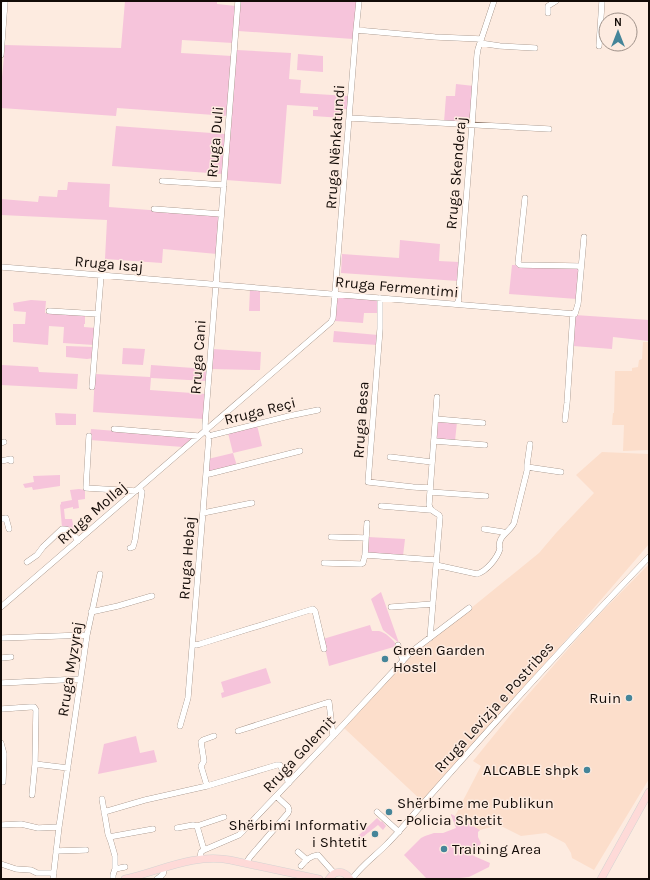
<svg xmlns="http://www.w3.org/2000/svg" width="650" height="880" viewBox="0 0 650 880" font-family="Karla,sans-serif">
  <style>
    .built { fill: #fcdecb }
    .green { fill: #f6c4db }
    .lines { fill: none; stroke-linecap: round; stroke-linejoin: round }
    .minor-casing { stroke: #8d796c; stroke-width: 6 }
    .major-casing { stroke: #d5d3d2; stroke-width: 8 }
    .minor { stroke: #fff; stroke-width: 5.5 }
    .major { stroke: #fedad8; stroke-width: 7 }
    .poi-dot { fill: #458599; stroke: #fdebe0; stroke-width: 1.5 }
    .labels { text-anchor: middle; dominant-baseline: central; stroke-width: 3; stroke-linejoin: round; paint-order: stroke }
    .street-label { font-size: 15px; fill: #130b07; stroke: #fdebe0 }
    .poi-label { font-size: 15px; fill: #130b07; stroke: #fdebe0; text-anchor: start }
  </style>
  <rect width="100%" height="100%" fill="#fdebe0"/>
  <path class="built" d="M643,342H649V450L623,451L624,425H612L613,413H614L615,371H632V368L638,367L639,360L642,359Z
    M602,452L649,454V544L574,631L497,717L423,802L344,728L406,661L539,553L556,533L594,493L576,475Z
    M649,564V779L594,870L572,858L571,853L565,843L546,833L521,836L499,825L480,830L455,816L481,766L473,761L512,713L589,625Z"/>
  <path class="green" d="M125,1H217V4L236,6L233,43L182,40L181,53L232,56L228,116L117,108L116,116L1,108V88L5,45L121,48Z
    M241,1H357L353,39L238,31Z
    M237,50L291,53L289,79L301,80L300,93L348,96L347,109H343V118L313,116V110H318V107L287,105L281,184L226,180C231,137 233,94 237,50Z
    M298,54L323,56V72L297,70Z
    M456,84L474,86L470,124L444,122L446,96H455Z
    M116,126L225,134L226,135L223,174L112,166Z
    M68,182L110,184L109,207L217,215L220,216L217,254L163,249L162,263L105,259L107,220L1,215V199L38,202L39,196L57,197L58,190H67Z
    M400,240L440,244L439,261L459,262L458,281L341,273L342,254L399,258Z
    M512,265L576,267L579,268L577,299L509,294Z
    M250,289L260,290V311H249Z
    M339,297L375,300L378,301V313H364L363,323L335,321L337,301Z
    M31,300L46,301L45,313L85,315V324H84V327L96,328L94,345L63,343L64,327L49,326L48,345L13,342V324H25L26,312L14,311L13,303Z
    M575,315L649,320V341L613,337L612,349L573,346Z
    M334,331L378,335L377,345L333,342Z
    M66,346L94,347V358L87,359L66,357Z
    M123,348L145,349L143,365L122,364Z
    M213,349L261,352L260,370L211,369Z
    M2,365L38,367L39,372L78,374L77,389L1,385Z
    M151,365L208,369L207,381L151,378L150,390L206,394L204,419L93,412L95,374L150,377Z
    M55,413L76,414V425H56Z
    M440,421L457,422L455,441L436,439L438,423Z
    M257,425L262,446L233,453L237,466L208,472V459L233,453L228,433Z
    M91,429L191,437L193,438L183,447L90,440Z
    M60,475V486L33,490L32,487L25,488L23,484L34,482L33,476Z
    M79,489L85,490V499L78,500L79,508L73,509V507L64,509L65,519H72L74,530L62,527L60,505L61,504V502L72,500L70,490Z
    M368,537L405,539L403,556L367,553Z
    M381,592L399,643L383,630L371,599Z
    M370,625L372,631C374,631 377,631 379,631C385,632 394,640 397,646L329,666L323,639Z
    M266,668L271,683L222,698L221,693L224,692L221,682Z
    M136,736L140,753L154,750L157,762L98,774L104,744Z
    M451,814L480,830L478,832V837L481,843L474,856L490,863L489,867L469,877L450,879H430L426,878L404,855L421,838L425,836L434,833H443L456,828L451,815Z
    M377,818L381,822L382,821L386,826L383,830L378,825C372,830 367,833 361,839L358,836Z"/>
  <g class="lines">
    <defs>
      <path id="minor" d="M548,13V6L556,1
        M356,30L435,37L481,39
        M480,43L500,46L535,48
        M599,46L602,1
        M1,55L5,1
        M349,118L549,129
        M162,181L224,185
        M525,198L518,263L520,265L578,266H579L581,269
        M154,209L221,214
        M1,267L575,314L578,304L584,237
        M380,298V329L368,482L413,487L430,488
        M458,304L472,125L477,55L478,49L494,1
        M49,311L98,314
        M92,387L101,276
        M436,419L483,423
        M565,420L567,403L573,313
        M114,429L198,436
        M89,436L86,488L136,491
        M209,436L289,416L318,410
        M434,441L485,445
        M1,443L4,442
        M390,457L432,462
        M1,461L11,459V461
        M527,467L561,472
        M206,473L209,474L300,451
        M430,492L486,496
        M381,506L430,510
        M203,513L252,503
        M1,519L6,518L9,529
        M484,529L503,532L505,533
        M331,537L366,538
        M130,548L133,547L135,540L142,492L139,488
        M365,555L436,560
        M27,562L37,555L43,547L62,529C72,529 73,533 78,541
        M324,563L361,564L363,563L365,555L367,523
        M436,565L477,574C487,571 497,558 500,549C496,537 510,532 514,523L527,471V465L530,444
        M1,607L331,322L333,318L356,30L359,1
        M391,607L433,604
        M91,612L118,606L152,596
        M1,638L87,635
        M430,638L440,517L439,515C433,511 431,511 429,505L437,397
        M193,644L196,645L200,644L313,609L315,611L324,649
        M398,645L403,661
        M1,658L11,657
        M1,683L80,679
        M1,709L30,707H34L36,710L35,764L32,795
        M180,726L188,698L209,436L205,430V425L238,1
        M238,731L329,702L333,736
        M1,743L4,754L3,782H1
        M35,764L68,768
        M207,786L201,766L204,761L201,742L203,740L214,736
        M102,799L108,834L111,842L115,856V869L113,875V879
        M104,812L145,800L207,786L277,765H280L289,783
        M377,812L399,832
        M1,825L21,824L38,828L59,827
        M197,826L204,850
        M177,828L193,825L197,826L224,817
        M109,837L153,829
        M56,851L86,850
        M298,852L307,860
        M200,859L201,852L204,850L239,835L242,832L333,736L411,652L469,608
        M246,863L250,857L288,813L289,810L288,807L276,796
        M1,864L16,869L31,870L37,873H54
        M301,866C306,860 310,856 318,855L334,873
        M115,869L125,867
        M53,879L59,827L87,635L100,574
        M157,879C162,875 165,875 163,868
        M352,879C361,866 375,856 386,845C398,833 409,820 420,807C495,722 571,638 649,557"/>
      <path id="major" d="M125,879C160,871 194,853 230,860L319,879
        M329,879C335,870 344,870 350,879
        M601,879L649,792"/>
    </defs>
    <use href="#minor" class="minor-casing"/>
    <use href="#major" class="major-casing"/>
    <use href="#minor" class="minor"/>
    <use href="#major" class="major"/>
  </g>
  <g class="poi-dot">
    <circle cx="385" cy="659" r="4"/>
    <circle cx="629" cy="698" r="4"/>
    <circle cx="587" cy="770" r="4"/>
    <circle cx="389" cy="812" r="4"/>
    <circle cx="375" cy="834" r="4"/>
    <circle cx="444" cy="849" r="4"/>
  </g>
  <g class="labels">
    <g class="street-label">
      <text transform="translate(215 142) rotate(-85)">Rruga Duli</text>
      <text transform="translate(335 147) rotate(-86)">Rruga Nënkatundi</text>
      <text transform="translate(456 173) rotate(-85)">Rruga Skenderaj</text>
      <text transform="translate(109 264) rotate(5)">Rruga Isaj</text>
      <text transform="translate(397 287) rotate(5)">Rruga Fermentimi</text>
      <text transform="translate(198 357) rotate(-86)">Rruga Cani</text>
      <text transform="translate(260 411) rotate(-14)">Rruga Reçi</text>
      <text transform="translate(361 420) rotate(-86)">Rruga Besa</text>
      <text transform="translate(92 513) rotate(-41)">Rruga Mollaj</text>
      <text transform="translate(187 558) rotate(-86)">Rruga Hebaj</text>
      <text transform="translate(70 669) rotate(-81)">Rruga Myzyraj</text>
      <text transform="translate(494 707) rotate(-48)">Rruga Levizja e Postribes</text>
      <text transform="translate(299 754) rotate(-47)">Rruga Golemit</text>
    </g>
    <g class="poi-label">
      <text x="393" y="650">Green Garden<tspan x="393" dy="17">Hostel</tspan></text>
      <text x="621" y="698" text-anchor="end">Ruin</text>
      <text x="579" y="770" text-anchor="end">ALCABLE shpk</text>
      <text x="397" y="803">Shërbime me Publikun<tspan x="397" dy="17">- Policia Shtetit</tspan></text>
      <text x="367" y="825" text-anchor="end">Shërbimi Informativ<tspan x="367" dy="17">i Shtetit</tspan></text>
      <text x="452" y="849">Training Area</text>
    </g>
  </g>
  <rect width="650" height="880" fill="none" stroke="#130b07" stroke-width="4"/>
  <g transform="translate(618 32)"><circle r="19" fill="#fdebe0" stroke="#9f9189"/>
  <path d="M0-3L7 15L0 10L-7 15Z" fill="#458599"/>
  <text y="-6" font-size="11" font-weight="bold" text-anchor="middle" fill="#130b07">N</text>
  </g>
</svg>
